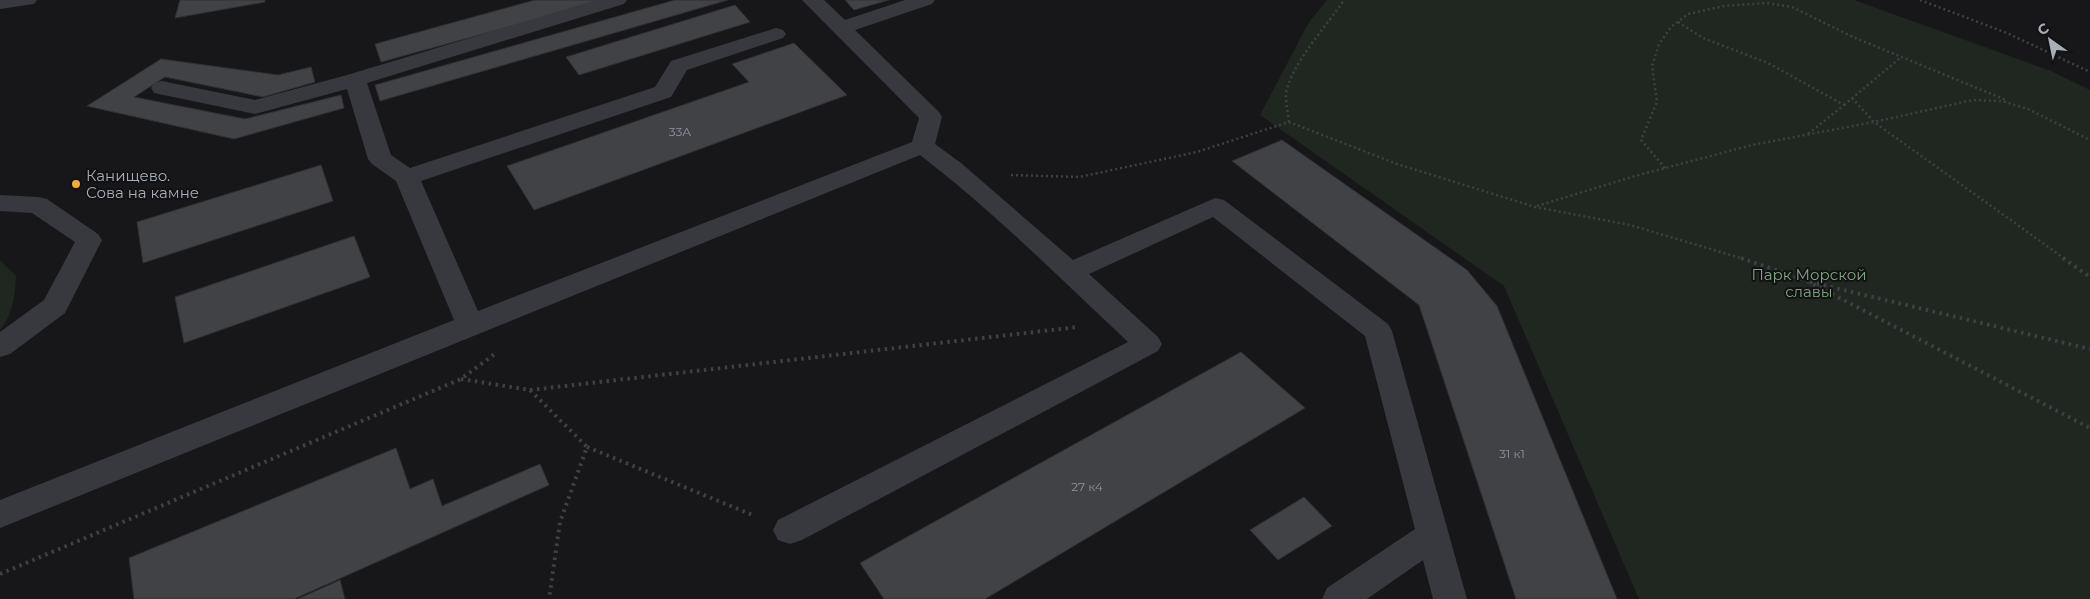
<svg xmlns="http://www.w3.org/2000/svg" width="2090" height="599" viewBox="0 0 2090 599" font-family="Montserrat,sans-serif">
  <style>
    .green { fill: #1f2720 }
    .building { fill: #414246; stroke: #313135 }
    .lines { fill: none; stroke-linecap: round; stroke-linejoin: round }
    .path-far1 { stroke: #3e4045; stroke-width: 2.5; stroke-dasharray: 2 3; stroke-linecap: butt }
    .path { stroke: #3e4045; stroke-width: 4; stroke-dasharray: 2.5 4.5; stroke-linecap: butt }
    .minor { fill: #38393e; fill-rule: evenodd }
    .poi-dot { fill: #f3ad35; stroke: #121214; stroke-width: 2 }
    .labels { text-anchor: middle; dominant-baseline: central; stroke-width: 4; stroke-linejoin: round; paint-order: stroke }
    .number-label { font-size: 12px; fill: #8f939c }
    .poi-label { font-size: 15px; fill: #a9aeb9; stroke: #121214; text-anchor: start }
    .park-label { font-size: 15px; fill: #80a481; stroke: #121214 }
  </style>
  <rect width="100%" height="100%" fill="#171719"/>
  <path class="green" d="M1327,0H1854L2051,71L2090,90V599H1639L1504,286L1260,115L1309,22Z
    M0,260L16,276C15,296 13,314 0,330Z"/>
  <path class="building" d="M180,0H265V2L175,18Z
    M535,0H607L381,62L375,44Z
    M675,0H728L380,101L375,85Z
    M845,0H889L854,10Z
    M735,5L750,22L579,75L566,57Z
    M794,43L847,95L534,210L507,166L749,82L732,64Z
    M161,59L278,75L311,67L315,82L263,97L165,77L134,97L245,119L341,95L344,108L234,139L87,106Z
    M1282,140L1467,270L1497,306L1617,599H1516L1419,305L1232,161Z
    M321,165L333,201L143,263L137,222Z
    M354,236L370,277L184,343L175,297Z
    M1241,352L1305,408L985,599H884L860,563Z
    M396,448L410,489L433,479L442,506L540,464L549,485L294,599H134L129,558Z
    M1304,497L1332,526L1278,560L1250,530Z
    M340,580L345,599H298Z"/>
  <g class="lines">
    <path class="path-far1" d="M1920,0L2007,33L2090,72
      M1678,22L1703,38L1768,63L1844,105L1808,134
      M1852,98L1874,122L2065,259
      M1844,105L1900,58
      M1289,122C1288,113 1286,104 1286,95C1288,68 1328,24 1344,0
      M1665,168L1641,140L1657,102L1652,66L1659,44L1671,27L1688,14L1724,6L1767,3L1792,7L1853,37L2006,100
      M1011,175L1079,177L1197,152L1289,122L1397,164L1535,207L1630,225L1744,259
      M1537,206L1635,176L1752,145L1874,122L1973,100L2002,101L2028,109L2090,140"/>
    <path class="path" d="M1741,258L1805,280L2090,428
      M2063,258L2090,277
      M1810,282L2090,349
      M461,379L530,390L587,447L560,522L549,599
      M530,390L1078,327
      M587,447L755,516
      M0,574L461,379L496,353"/>
    <path class="minor" d="M0,0H37L34,4L0,9Z
      M596,0H627L624,4L367,83L391,155L410,168L655,87L671,61L776,28L783,30L786,34L783,38L687,70L671,97L421,181L478,311L912,142L919,118L802,0H824L845,20L905,0H935L932,4L855,30L939,112L942,117L935,144L961,163L1073,260L1215,198L1224,200L1388,324L1392,331L1467,599H1433L1423,560L1367,599H1322L1327,588L1415,529L1365,336L1213,217L1089,274L1158,337L1162,344L1158,351L802,540L790,544L778,540L773,530L778,520L1128,342C1060,278 994,212 920,155L0,528V500L454,320L396,181L372,164L368,159L347,89L255,114L154,93L151,88L154,83L162,81L255,100L347,75Z
      M0,195L38,197L47,199L98,234L102,240L65,313L10,354L0,357V332L44,300L75,242L32,213L0,211Z"/>
  </g>
  <circle class="poi-dot" cx="76" cy="184" r="5"/>
  <g class="labels">
    <g class="number-label">
      <text x="680" y="131">33А</text>
      <text x="1512" y="453">31 к1</text>
      <text x="1087" y="486">27 к4</text>
    </g>
    <g class="poi-label">
      <text x="86" y="175">Канищево.<tspan x="86" dy="17">Сова на камне</tspan></text>
    </g>
    <g class="park-label">
      <text x="1809" y="274">Парк Морской<tspan x="1809" dy="17">славы</tspan></text>
    </g>
  </g>
  <g transform="translate(2050 40) rotate(327)" stroke="#121214" stroke-width="4" paint-order="stroke">
  <path d="M0-4L9 19L0 12L-9 19Z" fill="#a9aeb9"/>
  <text y="-8" font-size="14" font-weight="bold" text-anchor="middle" fill="#a9aeb9">С</text>
  </g>
</svg>
